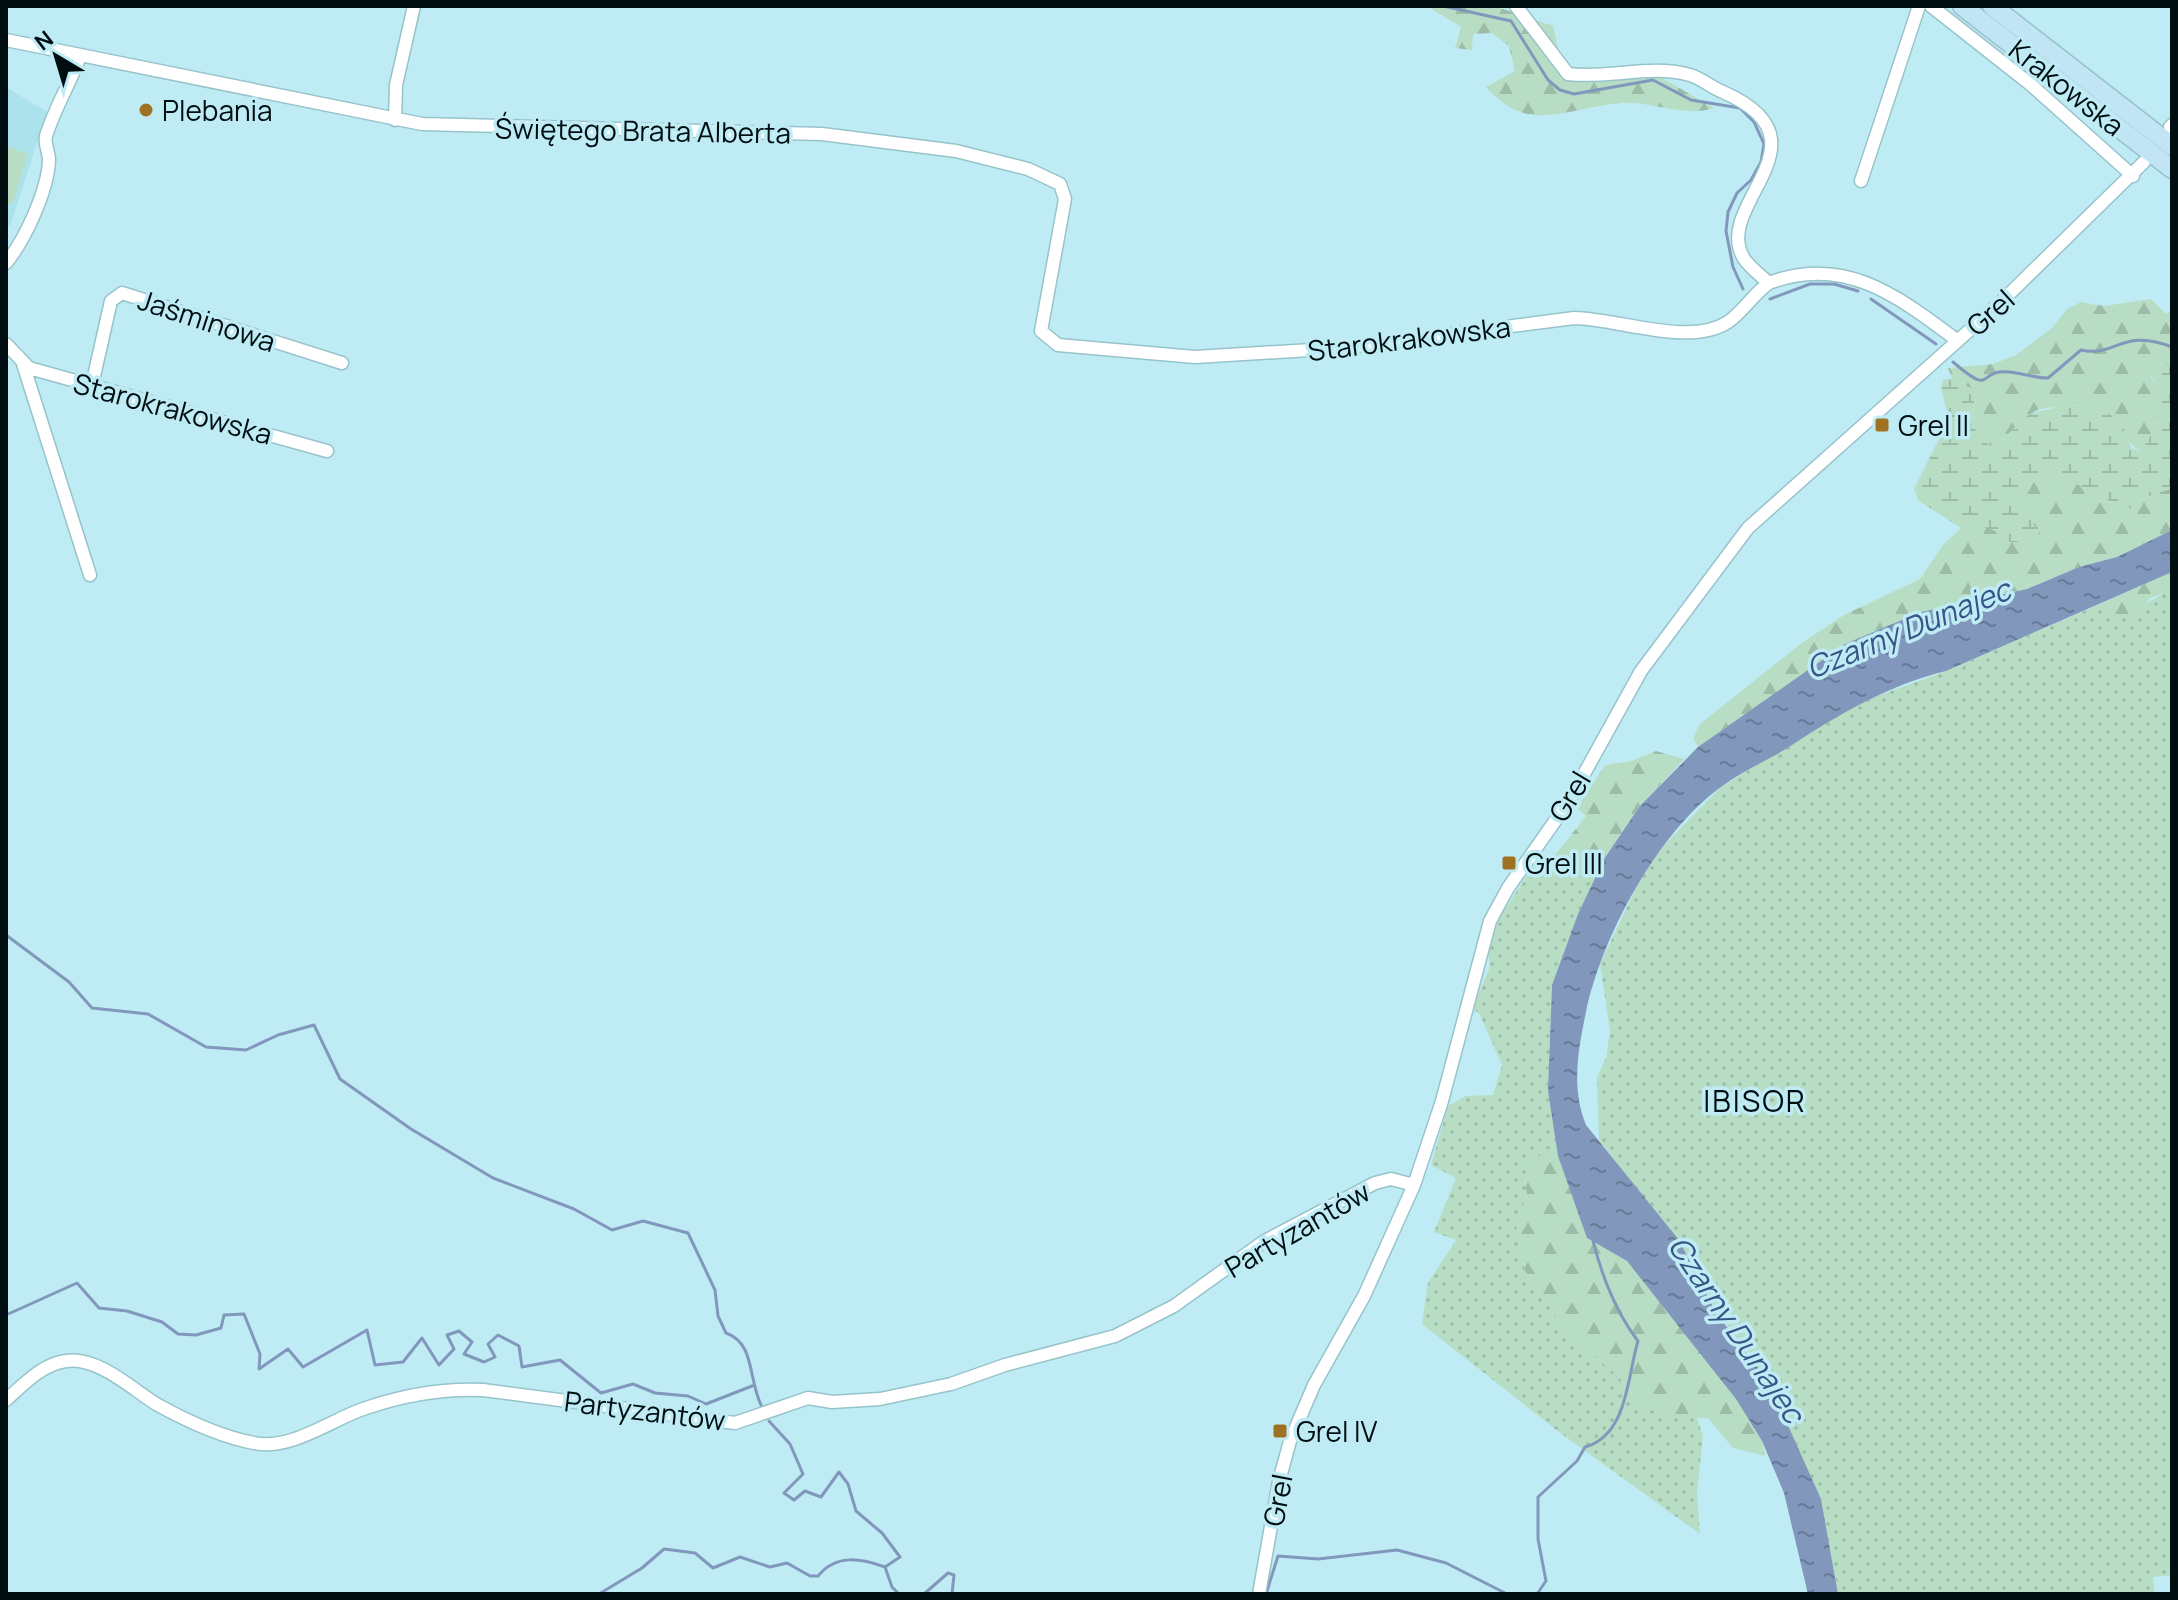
<svg xmlns="http://www.w3.org/2000/svg" width="2178" height="1600" viewBox="0 0 2178 1600" font-family="Manrope,sans-serif">
  <style>
    .built { fill: #abe2eb }
    .grass { fill: url(#grass-dots) }
    .forest { fill: url(#forest-firs) }
    .wetland { fill: url(#wetland-marsh) }
    .pitch { fill: #b8ddc5 }
    .water { fill: url(#water-ripples) }
    .lines { fill: none; stroke-linecap: round; stroke-linejoin: round }
    .stream { stroke: #8197bb; stroke-width: 3 }
    .street-casing { stroke: #97c3ca; stroke-width: 15 }
    .secondary-casing { stroke: #97c3ca; stroke-width: 21 }
    .street { stroke: #fff; stroke-width: 12 }
    .secondary { stroke: #c2e5f6; stroke-width: 18 }
    .poi-dot { fill: #9e7222; stroke: #bfecf4; stroke-width: 3 }
    .labels { text-anchor: middle; dominant-baseline: central; stroke-width: 7; stroke-linejoin: round; paint-order: stroke }
    .street-label { font-size: 28px; fill: #010e11; stroke: #bfecf4 }
    .poi-label { font-size: 28px; fill: #010e11; stroke: #bfecf4; text-anchor: start }
    .water-label { font-size: 30px; font-style: italic; fill: #385486; stroke: #bfecf4 }
    .neighbourhood-label { font-size: 30px; letter-spacing: 2px; fill: #010e11; stroke: #bfecf4 }
  </style>
  <defs>
    <pattern id="grass-dots" width="8" height="8" patternUnits="userSpaceOnUse" patternTransform="scale(2)"><rect width="8" height="8" fill="#b8ddc5"/><path d="M2 2h.1M6 6h.1" fill="none" stroke="#9cbca8" stroke-width="1.8" stroke-linecap="round"/></pattern>
    <pattern id="forest-firs" width="22" height="20" patternUnits="userSpaceOnUse" patternTransform="scale(2)"><rect width="22" height="20" fill="#b8ddc5"/><path d="M5 1l3.5 6h-7zM16 11l3.5 6h-7z" fill="#9cbca8"/></pattern>
    <pattern id="wetland-marsh" width="20" height="14" patternUnits="userSpaceOnUse" patternTransform="scale(2)"><rect width="20" height="14" fill="#b8ddc5"/><path d="M1 5h8M5 5V1M11 12h8M15 12V8" fill="none" stroke="#9cbca8"/></pattern>
    <pattern id="water-ripples" width="26" height="14" patternUnits="userSpaceOnUse" patternTransform="scale(2)"><rect width="26" height="14" fill="#8197bb"/><path d="M2 4q2-2 4 0t4 0M15 11q2-2 4 0t4 0" fill="none" stroke="#677a97"/></pattern>
  </defs>
  <rect width="100%" height="100%" fill="#bfecf4"/>
  <path class="built" d="M6,87L47,112L10,226L6,224Z"/>
  <path class="grass" d="M2165,593L2172,600V1575L2153,1577L2155,1594H1838L1821,1499L1754,1360L1718,1314L1689,1257L1599,1140L1597,1078L1606,1058L1610,1031L1600,964L1642,875L1665,844L1721,787L1858,703L1946,671L2100,604L2103,616L2141,606Z
    M1542,852L1579,881L1593,852L1604,859L1578,914L1552,985L1548,1091L1558,1152L1552,1146L1525,1178L1527,1196L1516,1224L1525,1271L1564,1329L1618,1376L1645,1409L1697,1418L1703,1436L1697,1492L1700,1534L1559,1432L1422,1324L1428,1283L1456,1240L1434,1232L1456,1178L1431,1165L1448,1106L1466,1096L1493,1095L1502,1065L1479,1013L1472,1009L1490,967L1488,950L1500,917Z"/>
  <path class="forest" d="M1427,6L1497,7L1553,26L1565,80L1662,78L1714,108C1685,118 1652,101 1621,103C1592,105 1563,117 1534,115C1514,113 1498,101 1486,87L1515,71L1509,46L1492,33L1473,34L1472,50L1455,48L1461,27Z
    M2151,299L2165,313L2172,312V369L2164,362L2150,377L2161,388C2158,412 2157,433 2140,451L2080,403C2065,409 2055,406 2041,409C2027,412 2007,437 1994,447C1969,437 1972,415 1976,391L1952,378L1948,368L1993,364L2016,355L2052,328L2067,309L2081,302L2104,306Z
    M2042,477L2069,479L2125,510L2133,502L2172,488V530L2117,557L2079,567L2027,589L1921,612L1845,644L1698,747L1693,738L1700,724L1803,642L1844,615L1920,579L1943,545L1961,528L1979,524L2001,533L2034,526L2031,515L2017,502L2023,489Z
    M2172,572V600L2165,593L2150,598L2136,616H2103L2100,604Z
    M1656,751L1684,759L1640,806L1604,859L1593,853L1579,881L1552,859L1586,816L1577,808L1605,765L1631,761Z
    M1552,1146L1558,1152L1587,1238L1627,1261L1647,1284L1736,1399L1762,1441L1765,1456L1733,1448L1708,1418H1685L1645,1409L1618,1376L1564,1329L1525,1271L1516,1223L1527,1196L1525,1178L1530,1163Z"/>
  <path class="wetland" d="M2150,362H2164L2172,369V488L2133,502L2131,508L2125,510C2093,493 2039,452 2018,502L2031,515L2034,526L2041,528L2038,535L2021,542H2010C1995,527 1981,524 1961,528L1919,501L1914,489L1949,419L1941,388L1943,380L1952,378L1976,391C1972,414 1969,437 1994,447C2007,438 2015,426 2027,416C2034,410 2083,403 2095,403L2122,424L2131,448L2140,451C2157,433 2158,412 2161,389L2146,370Z"/>
  <path class="pitch" d="M6,146L28,154L12,205L6,203Z"/>
  <path class="water" d="M2172,530V572L1946,671C1888,685 1838,715 1789,747C1767,761 1742,771 1721,787C1657,833 1602,937 1586,1012C1578,1050 1571,1088 1586,1125L1679,1240L1717,1314L1768,1381L1821,1499L1838,1594H1808L1784,1493L1762,1441L1736,1399L1627,1261L1587,1238L1558,1156L1548,1091L1552,985L1578,914L1604,859L1640,806L1698,747L1845,644L1921,612L2027,589L2079,567L2117,557Z"/>
  <g class="lines">
    <path class="stream" d="M1443,6L1511,21L1548,80L1560,90L1574,94L1653,80L1691,100L1740,108L1754,122L1764,144L1761,162L1751,180L1737,193L1728,212L1726,231L1733,267L1743,289
      M1770,299L1810,284H1834L1858,291
      M1871,299L1936,344
      M1953,362C1995,398 1976,369 2009,372C2022,373 2034,378 2048,378L2081,350C2115,358 2122,327 2172,347
      M6,935L69,982L92,1008L148,1014L206,1047L246,1050L278,1035L314,1025L340,1079L411,1129L493,1178L574,1209L612,1230L643,1221L688,1233L715,1290L718,1316L726,1333C755,1343 748,1378 761,1405
      M6,1315L77,1283L99,1308L127,1311L162,1322L178,1334L196,1335L221,1328L224,1315L244,1314L260,1354L259,1369L288,1349L303,1367L367,1330L375,1365L403,1362L422,1338L439,1365L454,1349L447,1335L459,1331L472,1342L464,1354L484,1362L495,1357L488,1344L498,1335L519,1346L522,1367L560,1360L601,1393L633,1384L655,1393L688,1396L706,1404L752,1386
      M769,1421L790,1444L803,1474L784,1493L794,1500L805,1491L821,1497L839,1472L848,1484L856,1511L882,1533L900,1557L885,1567
      M885,1567L892,1587L899,1594
      M599,1594L642,1568L664,1549L695,1553L713,1568L740,1557L770,1567L787,1563L810,1576H818C836,1554 860,1558 885,1567
      M924,1594L948,1573L954,1575L952,1594
      M1266,1594L1278,1556L1318,1559L1397,1550L1446,1563L1507,1594
      M1537,1594L1546,1581L1538,1539V1497L1577,1461L1585,1447C1628,1435 1627,1377 1638,1341C1615,1311 1602,1276 1593,1241"/>
    <defs>
      <path id="street" d="M1516,6L1568,74C1609,79 1650,64 1690,75C1701,78 1712,88 1723,92C1835,141 1713,204 1743,257C1748,266 1761,276 1769,283C1845,254 1899,297 1958,341
        M1931,6L2030,84L2133,176
        M6,40L422,124L822,134L956,151L1028,169L1060,184L1065,199L1041,331L1058,345L1195,357L1343,348L1574,318C1620,319 1690,347 1728,322C1744,311 1753,294 1769,283
        M395,120L396,85L414,6
        M2170,127L2172,125
        M1861,181L1919,6
        M6,263C25,240 48,190 49,160C49,151 44,145 46,136C55,107 70,84 80,56
        M6,344L29,368L327,451
        M23,364L90,575
        M92,385L111,301L122,293L342,363
        M6,1400C23,1385 42,1364 66,1361C98,1356 133,1390 158,1405C187,1421 222,1437 254,1443C290,1451 331,1420 363,1409C403,1395 441,1388 483,1390L735,1423L808,1398L832,1402L880,1399L951,1384L1005,1365L1115,1336L1174,1306L1263,1242L1375,1183L1391,1179L1414,1185
        M1259,1594L1279,1481L1290,1441L1314,1385L1364,1296L1414,1185L1442,1101L1490,921L1508,888L1569,801L1641,671L1748,528L2000,303L2144,162"/>
      <path id="secondary" d="M1962,6L2172,169
        M1992,6L2172,146"/>
    </defs>
    <use href="#street" class="street-casing"/>
    <use href="#secondary" class="secondary-casing"/>
    <use href="#street" class="street"/>
    <use href="#secondary" class="secondary"/>
  </g>
  <g class="poi-dot">
    <circle cx="146" cy="110" r="8"/>
    <rect x="1874" y="417" width="16" height="16" rx="4"/>
    <rect x="1501" y="855" width="16" height="16" rx="4"/>
    <rect x="1272" y="1423" width="16" height="16" rx="4"/>
  </g>
  <g class="labels">
    <g class="street-label">
      <text transform="translate(2067 87) rotate(38)">Krakowska</text>
      <text transform="translate(643 130) rotate(1)">Świętego Brata Alberta</text>
      <text transform="translate(1990 312) rotate(-42)">Grel</text>
      <text transform="translate(207 320) rotate(18)">Jaśminowa</text>
      <text transform="translate(1409 338) rotate(-7)">Starokrakowska</text>
      <text transform="translate(173 408) rotate(15)">Starokrakowska</text>
      <text transform="translate(1569 796) rotate(-59)">Grel</text>
      <text transform="translate(1297 1229) rotate(-30)">Partyzantów</text>
      <text transform="translate(645 1410) rotate(7)">Partyzantów</text>
      <text transform="translate(1277 1500) rotate(-79)">Grel</text>
    </g>
    <g class="poi-label">
      <text x="162" y="110">Plebania</text>
      <text x="1898" y="425">Grel II</text>
      <text x="1525" y="863">Grel III</text>
      <text x="1296" y="1431">Grel IV</text>
    </g>
    <g class="water-label">
      <text transform="translate(1908 628) rotate(-22)">Czarny Dunajec</text>
      <text transform="translate(1737 1329) rotate(56)">Czarny Dunajec</text>
    </g>
    <g class="neighbourhood-label">
      <text x="1755" y="1100">IBISOR</text>
    </g>
  </g>
  <rect width="2178" height="1600" fill="none" stroke="#010e11" stroke-width="16"/>
  <g transform="translate(56 56) rotate(322)" stroke="#bfecf4" stroke-width="6" paint-order="stroke">
  <path d="M0-6L14 30L0 20L-14 30Z" fill="#010e11"/>
  <text y="-12" font-size="22" font-weight="bold" text-anchor="middle" fill="#010e11">N</text>
  </g>
</svg>
